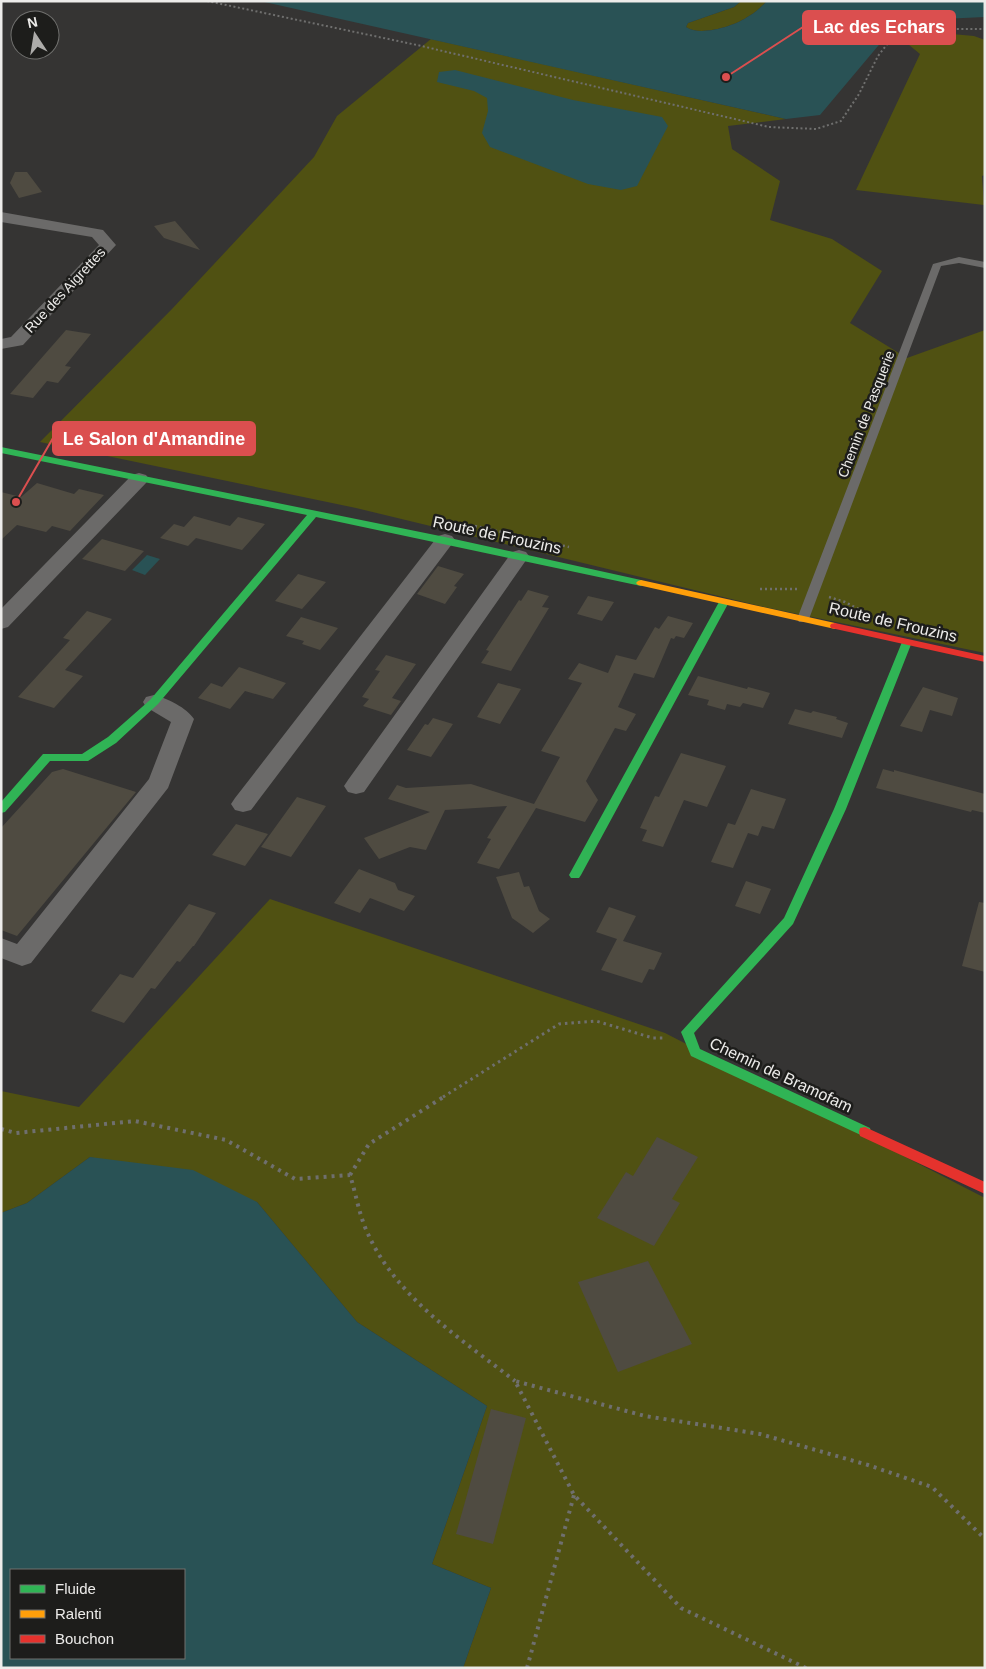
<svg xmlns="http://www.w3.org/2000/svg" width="986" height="1669" viewBox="0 0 986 1669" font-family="Arial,sans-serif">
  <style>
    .green { fill: #505112 }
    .water { fill: #295255; fill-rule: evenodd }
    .building { fill: #4f4b41 }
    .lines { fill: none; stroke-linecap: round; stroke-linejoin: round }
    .path-far3 { stroke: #6f6f6e; stroke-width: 2; stroke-dasharray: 2 2.5; stroke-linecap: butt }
    .path-far2 { stroke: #6f6f6e; stroke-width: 2.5; stroke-dasharray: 2 3; stroke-linecap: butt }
    .path-far1 { stroke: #6f6f6e; stroke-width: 3; stroke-dasharray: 2.5 4; stroke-linecap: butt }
    .path { stroke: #6f6f6e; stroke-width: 4; stroke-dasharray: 3 5; stroke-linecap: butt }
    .lane { fill: #6b6a69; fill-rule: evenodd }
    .street { fill: #6b6a69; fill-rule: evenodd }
    .fast { fill: #30b455; fill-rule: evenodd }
    .slow { fill: #ff9f0a; fill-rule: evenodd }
    .jam { fill: #e5322d; fill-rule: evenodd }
    .labels { text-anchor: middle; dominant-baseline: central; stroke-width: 5; stroke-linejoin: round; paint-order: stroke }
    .far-street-label { font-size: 14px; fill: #edecea; stroke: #1d1d1b }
    .street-label { font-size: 16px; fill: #edecea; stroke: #1d1d1b }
    .leader { fill: none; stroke: #db4f4f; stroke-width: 2 }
    .callout-dot { fill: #db4f4f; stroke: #1d1d1b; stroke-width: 2 }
    .callout { fill: #db4f4f; stroke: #db4f4f; stroke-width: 2 }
    .callout-label { font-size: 18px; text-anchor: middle; font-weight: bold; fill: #fff }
  </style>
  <rect width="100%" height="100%" fill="#353433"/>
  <path class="green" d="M741,1H767C762,6 756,12 749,16C735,26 700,37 686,27L688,23L734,7Z
    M930,32L974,36L985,40V175L982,176L984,205L856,190L920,54L903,40Z
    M431,39L786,119L728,126L732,149L780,181L770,220L832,239L882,271L850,323L907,358L985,330V653L760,606L356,508L40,442L172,309L314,157L337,116Z
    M270,899L665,1033L985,1198V1668H463L491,1588L432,1564L487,1406L357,1322L257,1202L90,1157L27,1203L1,1213V1091L79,1107Z"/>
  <path class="water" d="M260,1H741L734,7L688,23L686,27C700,37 735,26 749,16C756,12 762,6 767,1H985V17L899,21L820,115L786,119Z
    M455,70L573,100L662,117L668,126L637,186L621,190L588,184L490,147L482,133L488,111L487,98L474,91L437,82L439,72Z
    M147,555L160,559L145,575L132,570Z
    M90,1157L193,1170L257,1202L357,1322L487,1406L432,1564L491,1588L463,1668H1V1213L27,1203ZM11,1570H184V1658H11Z"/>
  <path class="building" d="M15,172H27L42,192L19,198L10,183Z
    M175,221L200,250L164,238L154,226Z
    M66,330L91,334L65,366L71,367L58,383L47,381L33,398L10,394Z
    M37,483L74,494L79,489L104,495L70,531L52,526L46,532L17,525L1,540V492L21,497Z
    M194,516L230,526L238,517L265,524L242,550L196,538L188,546L160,538L174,524L184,527Z
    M102,539L144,551L125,571L82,559Z
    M438,566L464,574L454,586L457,587L445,604L417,594Z
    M298,574L326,582L302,609L275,601Z
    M528,590L549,596L542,607L549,608L511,671L481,663L489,651L486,650L519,600L521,601Z
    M588,596L614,602L602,621L577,614Z
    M87,611L112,619L65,670L83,676L54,708L18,697L70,640L63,638Z
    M668,616L693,623L684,638L676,636L674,639L671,638L654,678L634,673L618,707L636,714L626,731L615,728L586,781L598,800L585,822L536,808L499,869L477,863L491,839L487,838L507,806L445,810L426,850L410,847L379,859L364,838L430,812L388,799L397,785L406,788L471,784L534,804L560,757L541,751L582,683L568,679L579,663L608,673L616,655L636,660L655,627L659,629Z
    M301,617L338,628L320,650L302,644L304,641L286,636Z
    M386,655L416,664L392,698L401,701L391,715L363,706L369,699L362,697L380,671L375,670Z
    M239,667L286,683L273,699L245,691L230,709L198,698L211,683L222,687Z
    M698,676L747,689L748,687L770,693L763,708L743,703L740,707L727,704L725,710L707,705L709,700L688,695Z
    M498,683L521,689L500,724L477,717Z
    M923,687L958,698L952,716L930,710L922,732L900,726Z
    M795,709L811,713L813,711L837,717L836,719L848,723L842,738L788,724Z
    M433,718L453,724L431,757L407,750L425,724L428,725Z
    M681,753L726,766L707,807L684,800L663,847L642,841L647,830L640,828L655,796L659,797Z
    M63,769L136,792L17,936L1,930V828L52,772Z
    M883,769L894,772V770L985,794V813L972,810L971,812L876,788Z
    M751,789L786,799L774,829L762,826L758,836L748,833L733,868L711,862L728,823L735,825Z
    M297,797L326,806L291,857L261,847Z
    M236,824L268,834L245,866L212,855Z
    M359,869L395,883L398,890L415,896L404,911L370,898L360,913L334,903Z
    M519,872L524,887L529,886L539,911L550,919L533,933L512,918L496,877Z
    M746,881L771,889L760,914L735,906Z
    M979,902L985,903V972L962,966Z
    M189,904L216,913L194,946H193L180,962L177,961L155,989L151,988L124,1023L91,1011L120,974L133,978Z
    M609,907L636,916L623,941L662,953L654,970L649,969L642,983L601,970L617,939L596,932Z
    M657,1137L698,1157L672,1199L680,1203L654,1246L597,1218L626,1172L633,1176Z
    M648,1261L692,1344L618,1372L578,1282Z
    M491,1409L526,1418L493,1544L456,1534Z"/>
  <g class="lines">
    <path class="path-far3" d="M207,1L417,45L769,127L816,129L841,121L859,94L878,56L895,34L915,29H985"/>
    <path class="path-far2" d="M475,526L569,547
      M760,589H799
      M829,597L845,602L864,612"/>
    <path class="path-far1" d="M443,1097L559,1024L596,1021L653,1038H664"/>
    <path class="path" d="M1,1129L16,1133L135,1121L226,1140L295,1179L350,1175C356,1194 359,1215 368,1234C397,1298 461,1339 515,1381
      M350,1175L369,1144L445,1096
      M527,1668L574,1495
      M806,1668L681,1608L574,1495L515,1381L645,1416L760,1434L868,1465L932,1487L985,1539"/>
    <path class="lane" d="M959,257L985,262V268L959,263L941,266L809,619L807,622H799L797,619L933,264Z"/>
    <path class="street" d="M1,212L103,230L116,245L23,345L1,349V339L11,337L99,245L92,237L1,222Z
      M139,473L146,475L149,479L146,483L8,627L1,629V609L132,475Z
      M445,534L452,536L455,540L452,544L251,810L243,812L235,810L231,804L235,798L438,536Z
      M519,550L526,552L529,556L364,792L356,794L348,792L344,786L348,780L512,552Z
      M154,695C167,698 187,708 194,719L168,788L31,963L22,966L1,958V938L17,944L149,779L171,722L146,707L143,702L146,697Z"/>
    <path class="fast" d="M1,447L445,537L641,580L646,583L641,586L316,517L158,704L116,743L88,761H50L5,812L1,813V802L43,754H82L108,737L150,700L307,515L1,453Z
      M724,599L729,602L581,875L579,878H571L569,875L719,602Z
      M907,639L912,642L846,809L793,924L694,1033L700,1049L870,1128L871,1132L870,1136L865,1137L691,1056L681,1032L784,918L834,809L902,642Z"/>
    <path class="slow" d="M641,580L835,623L840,626L835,629L638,585L636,583L638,581Z"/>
    <path class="jam" d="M835,623L985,656V662L831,628L830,626L831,624Z
      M865,1127L985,1182V1194L860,1136L859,1132L860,1128Z"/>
  </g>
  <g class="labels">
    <g class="far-street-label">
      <text transform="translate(65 290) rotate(-47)">Rue des Aigrettes</text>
      <text transform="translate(866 414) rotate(-69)">Chemin de Pasquerie</text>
    </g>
    <g class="street-label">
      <text transform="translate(497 535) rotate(12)">Route de Frouzins</text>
      <text transform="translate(893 622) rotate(13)">Route de Frouzins</text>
      <text transform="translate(781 1075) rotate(25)">Chemin de Bramofam</text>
    </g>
  </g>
  <path class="leader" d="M726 77L803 27M16 502L53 438"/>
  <g class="callout-dot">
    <circle cx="726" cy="77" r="5"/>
    <circle cx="16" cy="502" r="5"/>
  </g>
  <g class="callout">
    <rect x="803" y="11" width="152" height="33" rx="5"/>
    <rect x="53" y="422" width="202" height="33" rx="5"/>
  </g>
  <g class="callout-label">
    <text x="879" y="33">Lac des Echars</text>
    <text x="154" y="445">Le Salon d'Amandine</text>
  </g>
  <rect width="986" height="1669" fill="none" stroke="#edecea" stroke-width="5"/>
  <rect x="10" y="1569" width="175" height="90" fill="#1d1d1b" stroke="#70706e"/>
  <rect x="20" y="1585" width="25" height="8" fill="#30b455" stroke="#70706e"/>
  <text x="55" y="1594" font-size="15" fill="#edecea">Fluide</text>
  <rect x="20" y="1610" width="25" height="8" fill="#ff9f0a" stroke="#70706e"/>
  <text x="55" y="1619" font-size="15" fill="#edecea">Ralenti</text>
  <rect x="20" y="1635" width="25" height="8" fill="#e5322d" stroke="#70706e"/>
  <text x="55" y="1644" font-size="15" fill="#edecea">Bouchon</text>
  <g transform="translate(35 35) rotate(348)"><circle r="24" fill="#1d1d1b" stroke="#70706e"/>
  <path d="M0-4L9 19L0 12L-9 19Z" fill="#adacaa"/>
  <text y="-8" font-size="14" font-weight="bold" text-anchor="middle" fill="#edecea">N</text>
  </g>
</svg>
